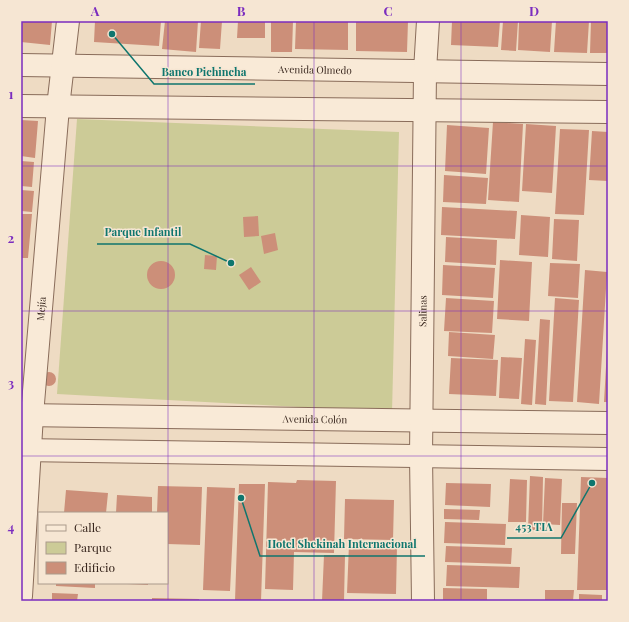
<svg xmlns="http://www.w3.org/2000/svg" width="629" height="622" viewBox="0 0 629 622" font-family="'Playfair Display',serif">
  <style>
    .green { fill: #cccb97 }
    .building { fill: #cc8f79 }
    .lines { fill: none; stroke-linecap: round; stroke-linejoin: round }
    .minor-casing { stroke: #896c5a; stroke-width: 24 }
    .minor { stroke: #f9ead7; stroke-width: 22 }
    .grid { fill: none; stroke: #7b2cbf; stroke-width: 1; stroke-opacity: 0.55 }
    .labels { text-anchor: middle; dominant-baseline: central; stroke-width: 3; stroke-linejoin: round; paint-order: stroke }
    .street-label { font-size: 10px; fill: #39271e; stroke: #f6e6d3 }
    .leader { fill: none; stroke: #0f766e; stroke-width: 1.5 }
    .callout-dot { fill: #0f766e; stroke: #f6e6d3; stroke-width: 1.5 }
    .callout-label { font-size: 11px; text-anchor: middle; font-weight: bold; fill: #0f766e; stroke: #f6e6d3; stroke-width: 3; stroke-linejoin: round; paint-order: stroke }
    .neatline { fill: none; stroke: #7b2cbf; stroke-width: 1.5 }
    .grid-label { font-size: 13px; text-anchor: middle; font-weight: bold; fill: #7b2cbf }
  </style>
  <rect width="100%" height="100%" fill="#eedbc3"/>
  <path class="green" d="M77,119L399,132L392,412L57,394Z"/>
  <path class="building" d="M21,21H52L50,45L21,42Z
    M95,21H161L159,46L94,42Z
    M165,21H198L196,52L162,49Z
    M201,21H222L220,49L199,48Z
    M238,21H265V38H237Z
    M271,21H293L292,52H271Z
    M296,21H348V50L295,49Z
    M356,21H408L407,52L356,51Z
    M452,21H500L498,47L451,45Z
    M503,21H518L516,51L501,50Z
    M519,21H552L550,52L518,50Z
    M556,21H589L587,53L554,52Z
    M591,21H608V53H590Z
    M21,120L38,121L35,158L21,156Z
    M493,122L523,124L519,202L488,200Z
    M526,124L556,126L552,193L522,191Z
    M447,125L489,128L486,174L445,171Z
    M560,129L589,130L584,215L555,214Z
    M592,131L608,132V181L589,180Z
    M21,161L34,162L32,187L21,186Z
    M444,175L488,178L486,204L443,202Z
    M21,190L34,191L32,212L21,211Z
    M442,207L517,211L515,239L441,235Z
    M21,214H32L28,258H21Z
    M521,215L550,217L548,257L519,255Z
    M258,216L259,236L244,237L243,217Z
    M554,219L579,220L577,261L552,259Z
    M275,233L278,250L264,254L261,236Z
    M446,237L497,240L496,265L445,262Z
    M205,255L217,256L216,270L204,269Z
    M500,260L532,262L529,321L497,319Z
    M147 275a14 14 0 1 1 28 0a14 14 0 1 1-28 0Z
    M550,263L580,264L578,298L548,296Z
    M443,265L495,268L493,298L442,295Z
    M251,267L261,282L249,290L239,275Z
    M585,270L607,272L599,404L577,402Z
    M446,298L494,301L492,333L444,331Z
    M555,298L579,300L573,402L549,401Z
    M540,319L550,320L546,405L535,404Z
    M449,332L495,335L493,359L448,356Z
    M525,339L536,340L532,405L521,404Z
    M607,349H608V402H604Z
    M501,357L522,358L519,399L499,398Z
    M451,358L498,360L496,396L449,394Z
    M42 379a7 7 0 1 1 14 0a7 7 0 1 1-14 0Z
    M530,476L543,477L542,530H528Z
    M581,477L608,478L607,590H577Z
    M545,478L562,479L560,525L543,524Z
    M510,479L527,480L526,522H508Z
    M297,480L336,481L334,553L294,552L293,590L265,589L268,482L296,483Z
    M446,483L491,484L490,507L445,505Z
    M239,484H265L261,601H235Z
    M158,486L202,487L200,545L167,544V513H157Z
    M207,487L235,488L230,591L203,590Z
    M66,490L108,493L106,513H64Z
    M117,495L152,497V513H116Z
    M345,499L394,500L393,540L344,539Z
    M562,503H577L575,554H561Z
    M444,509L480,510L479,520L444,519Z
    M445,522L506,524L505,545L444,543Z
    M349,544L397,546L396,594L347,593Z
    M446,546L512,548L511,564L445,562Z
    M324,555H345L344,601H322Z
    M447,565L520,567L519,588L446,586Z
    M56,583H95V588L56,586Z
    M106,583H148V585Z
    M443,588L487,589V601H443Z
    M545,590H574L573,601H545Z
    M52,593L78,594L77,601H52Z
    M579,594L602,595V601H579Z
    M152,598L199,599V601H152Z"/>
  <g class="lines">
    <defs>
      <g id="minor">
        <path id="s1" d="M21,65L608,74"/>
        <path d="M21,106L608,112"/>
        <path id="s2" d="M21,415L608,423"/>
        <path d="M21,450L608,459"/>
        <path id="s3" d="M21,596L32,415L58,107L68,21"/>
        <path id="s4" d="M423,601L421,456L425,71L428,21"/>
      </g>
    </defs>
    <use href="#minor" class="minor-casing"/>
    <use href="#minor" class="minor"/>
  </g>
  <path class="grid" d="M168,21V601M314,21V601M461,21V601M21,166H608M21,311H608M21,456H608"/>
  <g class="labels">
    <g class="street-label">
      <text stroke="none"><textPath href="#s1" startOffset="294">Avenida Olmedo</textPath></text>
      <text stroke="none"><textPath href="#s3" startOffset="288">Mejía</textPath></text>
      <text stroke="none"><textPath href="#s4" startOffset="290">Salinas</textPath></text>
      <text stroke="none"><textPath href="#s2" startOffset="294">Avenida Colón</textPath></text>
    </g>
  </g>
  <path class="leader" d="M112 34L154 84H255M231 263L190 244H97M592 483L561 538H507M241 498L260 556H425"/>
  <g class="callout-dot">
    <circle cx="112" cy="34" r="4"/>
    <circle cx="231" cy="263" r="4"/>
    <circle cx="592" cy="483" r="4"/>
    <circle cx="241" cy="498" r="4"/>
  </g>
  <g class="callout-label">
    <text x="204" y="76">Banco Pichincha</text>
    <text x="143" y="236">Parque Infantil</text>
    <text x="534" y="531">453 TIA</text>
    <text x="342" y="548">Hotel Shekinah Internacional</text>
  </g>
  <rect width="629" height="622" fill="none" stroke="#f6e6d3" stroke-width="44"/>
  <rect x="38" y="512" width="130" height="72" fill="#f6e6d3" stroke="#aa9a8b"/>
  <rect x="46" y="525" width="20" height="6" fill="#f9ead7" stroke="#aa9a8b"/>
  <text x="74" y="532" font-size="12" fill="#39271e">Calle</text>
  <rect x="46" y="542" width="20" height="12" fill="#cccb97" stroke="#aa9a8b"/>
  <text x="74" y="552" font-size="12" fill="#39271e">Parque</text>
  <rect x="46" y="562" width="20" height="12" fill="#cc8f79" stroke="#aa9a8b"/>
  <text x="74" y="572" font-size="12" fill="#39271e">Edificio</text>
  <rect x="22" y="22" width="585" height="578" class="neatline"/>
  <g class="grid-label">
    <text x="95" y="16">A</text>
    <text x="241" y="16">B</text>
    <text x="388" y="16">C</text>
    <text x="534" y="16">D</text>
    <text x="11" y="99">1</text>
    <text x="11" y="243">2</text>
    <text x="11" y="388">3</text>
    <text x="11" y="532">4</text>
  </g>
</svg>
